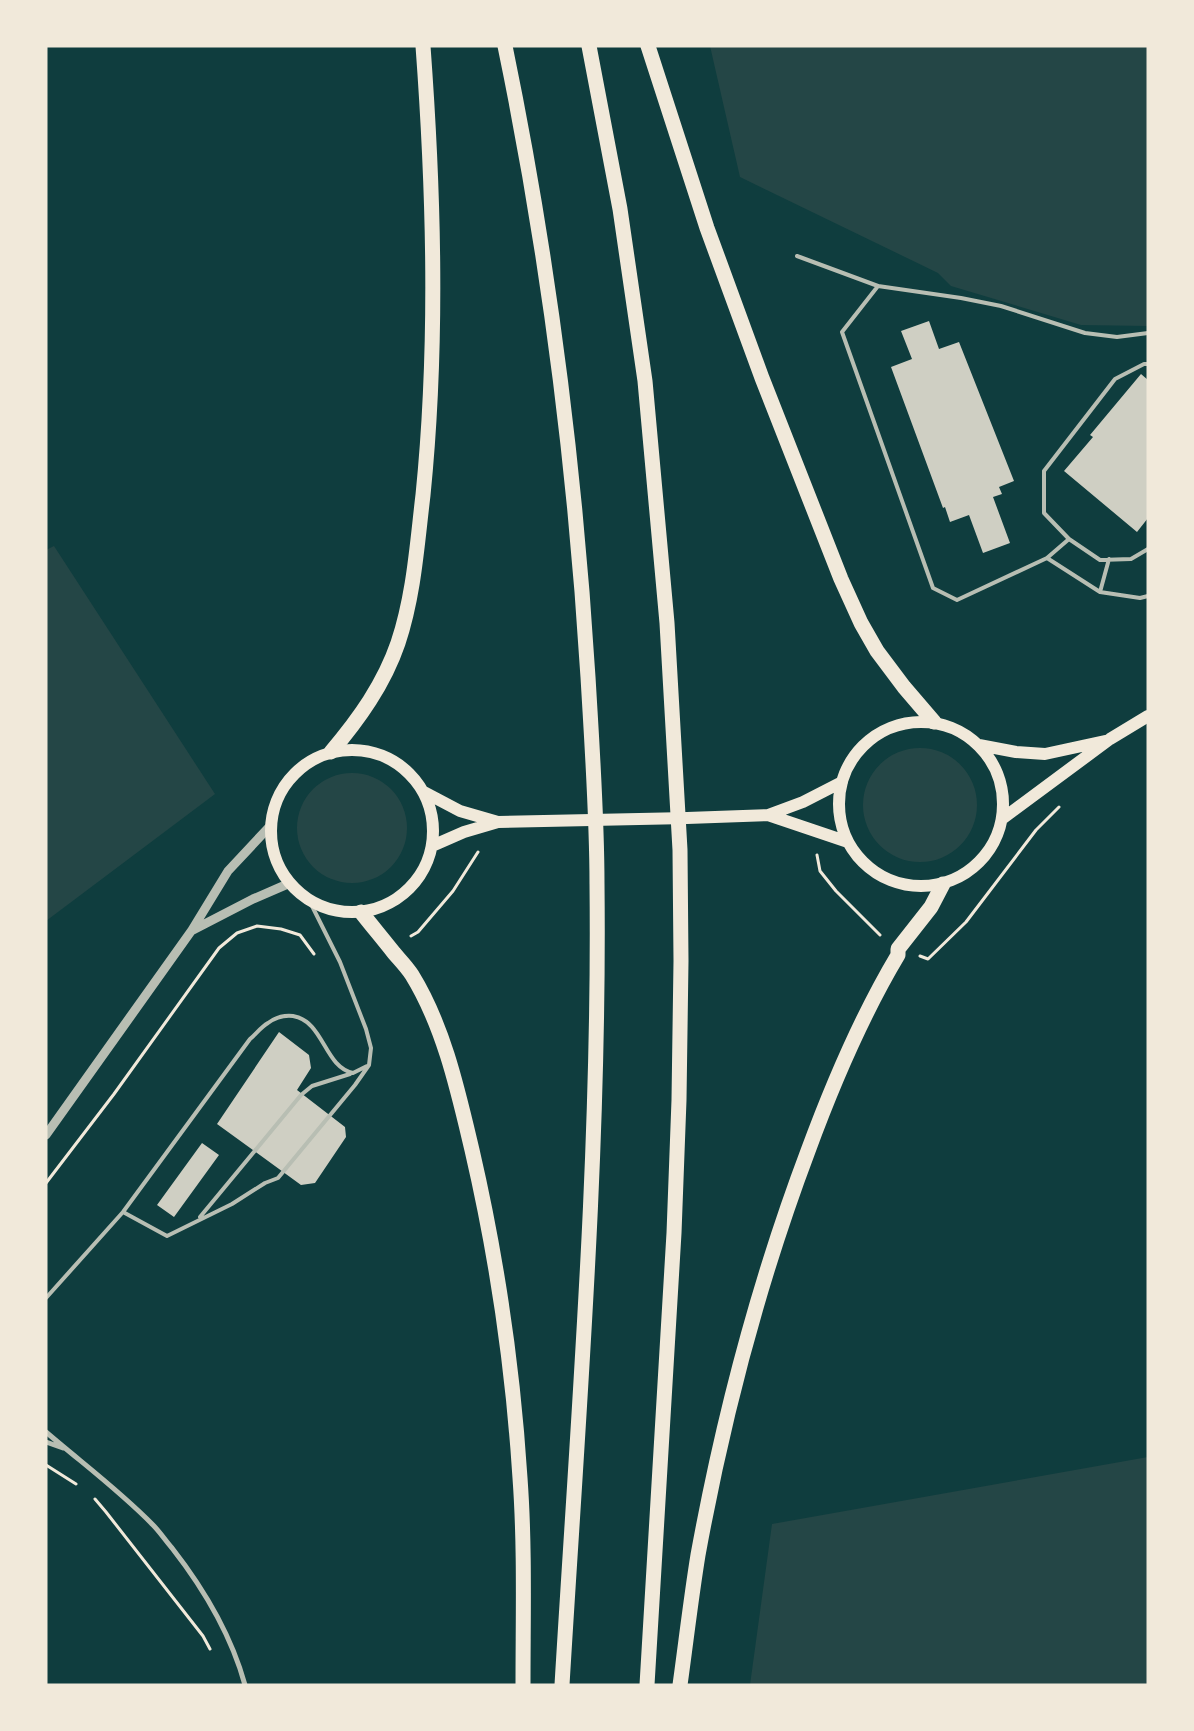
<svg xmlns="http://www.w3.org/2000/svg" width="1194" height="1731" viewBox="0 0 1194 1731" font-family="Barlow,sans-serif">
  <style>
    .green { fill: #244646 }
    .building { fill: #cfcfc3 }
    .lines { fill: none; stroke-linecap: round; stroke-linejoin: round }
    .path { stroke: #f1e9da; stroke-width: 3 }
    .service { stroke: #b8beb3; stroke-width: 4 }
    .minor { stroke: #b8beb3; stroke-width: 5 }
    .tertiary { stroke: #b8beb3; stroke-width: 9 }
    .primary { stroke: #f1e9da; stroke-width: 12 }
    .motorway { stroke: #f1e9da; stroke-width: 15 }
  </style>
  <rect width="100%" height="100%" fill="#0f3d3e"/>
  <path class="green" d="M710,46H1148V326L1081,325L951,286L938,273L740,177Z
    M54,546L215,794L46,921V550Z
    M863 805a57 57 0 1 1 114 0a57 57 0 1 1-114 0Z
    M297 828a55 55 0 1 1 110 0a55 55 0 1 1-110 0Z
    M1148,1457V1685H750L772,1524Z"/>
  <path class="building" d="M929,321L939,349L959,342L1014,481L999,487L1002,494L993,497L1010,543L983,553L969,515L950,522L945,507L943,508L891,367L912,359L901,331Z
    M1141,374L1148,380V518L1137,532L1064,471L1093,437L1090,435Z
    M279,1032L309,1055L311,1068L297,1090L345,1127L346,1137L315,1183L301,1185L217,1124Z
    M202,1143L219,1155L174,1217L157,1205Z"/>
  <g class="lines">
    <path class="path" d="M817,855L820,871L836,891L880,935
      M411,936L418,932L453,891L478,852
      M920,956L928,959L966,922L1036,830L1059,807
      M46,1183L114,1094L219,948L237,933L257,926L281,929L300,935L314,954
      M46,1465L76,1484
      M95,1499L106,1512L203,1636L210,1649"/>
    <path class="service" d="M797,256L878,286
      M1148,364H1144L1115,379L1044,471V513L1069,539L1100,560L1131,559L1148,549
      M1069,539L1047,558L957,600L933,588L842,332L878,286L961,298L1001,306L1085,333L1117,337L1148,333
      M1047,558L1100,592L1140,598L1148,596
      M1100,592L1109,559
      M123,1212L167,1236L232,1204L265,1183L278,1178L355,1085L369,1065L371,1048L366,1029L340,962L309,900
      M200,1217L301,1095L312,1086L350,1074
      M46,1298L123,1212L250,1039C256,1034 261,1027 268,1023C276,1017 284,1015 293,1016C324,1021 324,1067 353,1073L367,1066"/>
    <path class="minor" d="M46,1432C82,1463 120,1491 153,1525C160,1532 165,1540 172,1548C204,1589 231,1634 245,1685
      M46,1442L63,1448"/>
    <path class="tertiary" d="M193,930L253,899L290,883
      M46,1135L192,930L228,871L271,825"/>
    <path class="primary" d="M839 804a82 82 0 1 1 164 0a82 82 0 1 1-164 0Z
      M979,745L1016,752L1045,754L1105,741
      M271 831a81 81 0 1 1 162 0a81 81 0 1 1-162 0Z
      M424,792L460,811L498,822
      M768,815L848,842
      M1002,819L1110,739L1148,716
      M432,846L464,832L498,822L687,818L768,815L803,802L842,782"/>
    <path class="motorway" d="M505,46C548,254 575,465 588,677C592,746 597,815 597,884C600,1151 578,1418 562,1685
      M589,46L620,209L645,381L667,623L680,850L681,961L679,1100L674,1233L647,1685
      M648,46L707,228L762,378L841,579L861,623L877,651L904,687L934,722
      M331,752C359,719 384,684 398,643C414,595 417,545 423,495C438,346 434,195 423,46
      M361,912C372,926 383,939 394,953C400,960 407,967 412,975C444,1027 458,1091 472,1150C497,1258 513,1368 520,1478C525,1547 523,1616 523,1685
      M680,1685C686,1642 691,1598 698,1555C723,1418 759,1281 808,1151C833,1083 861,1017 898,955V949L931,907L943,884"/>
  </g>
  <rect width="1194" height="1731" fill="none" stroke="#f1e9da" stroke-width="95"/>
</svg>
